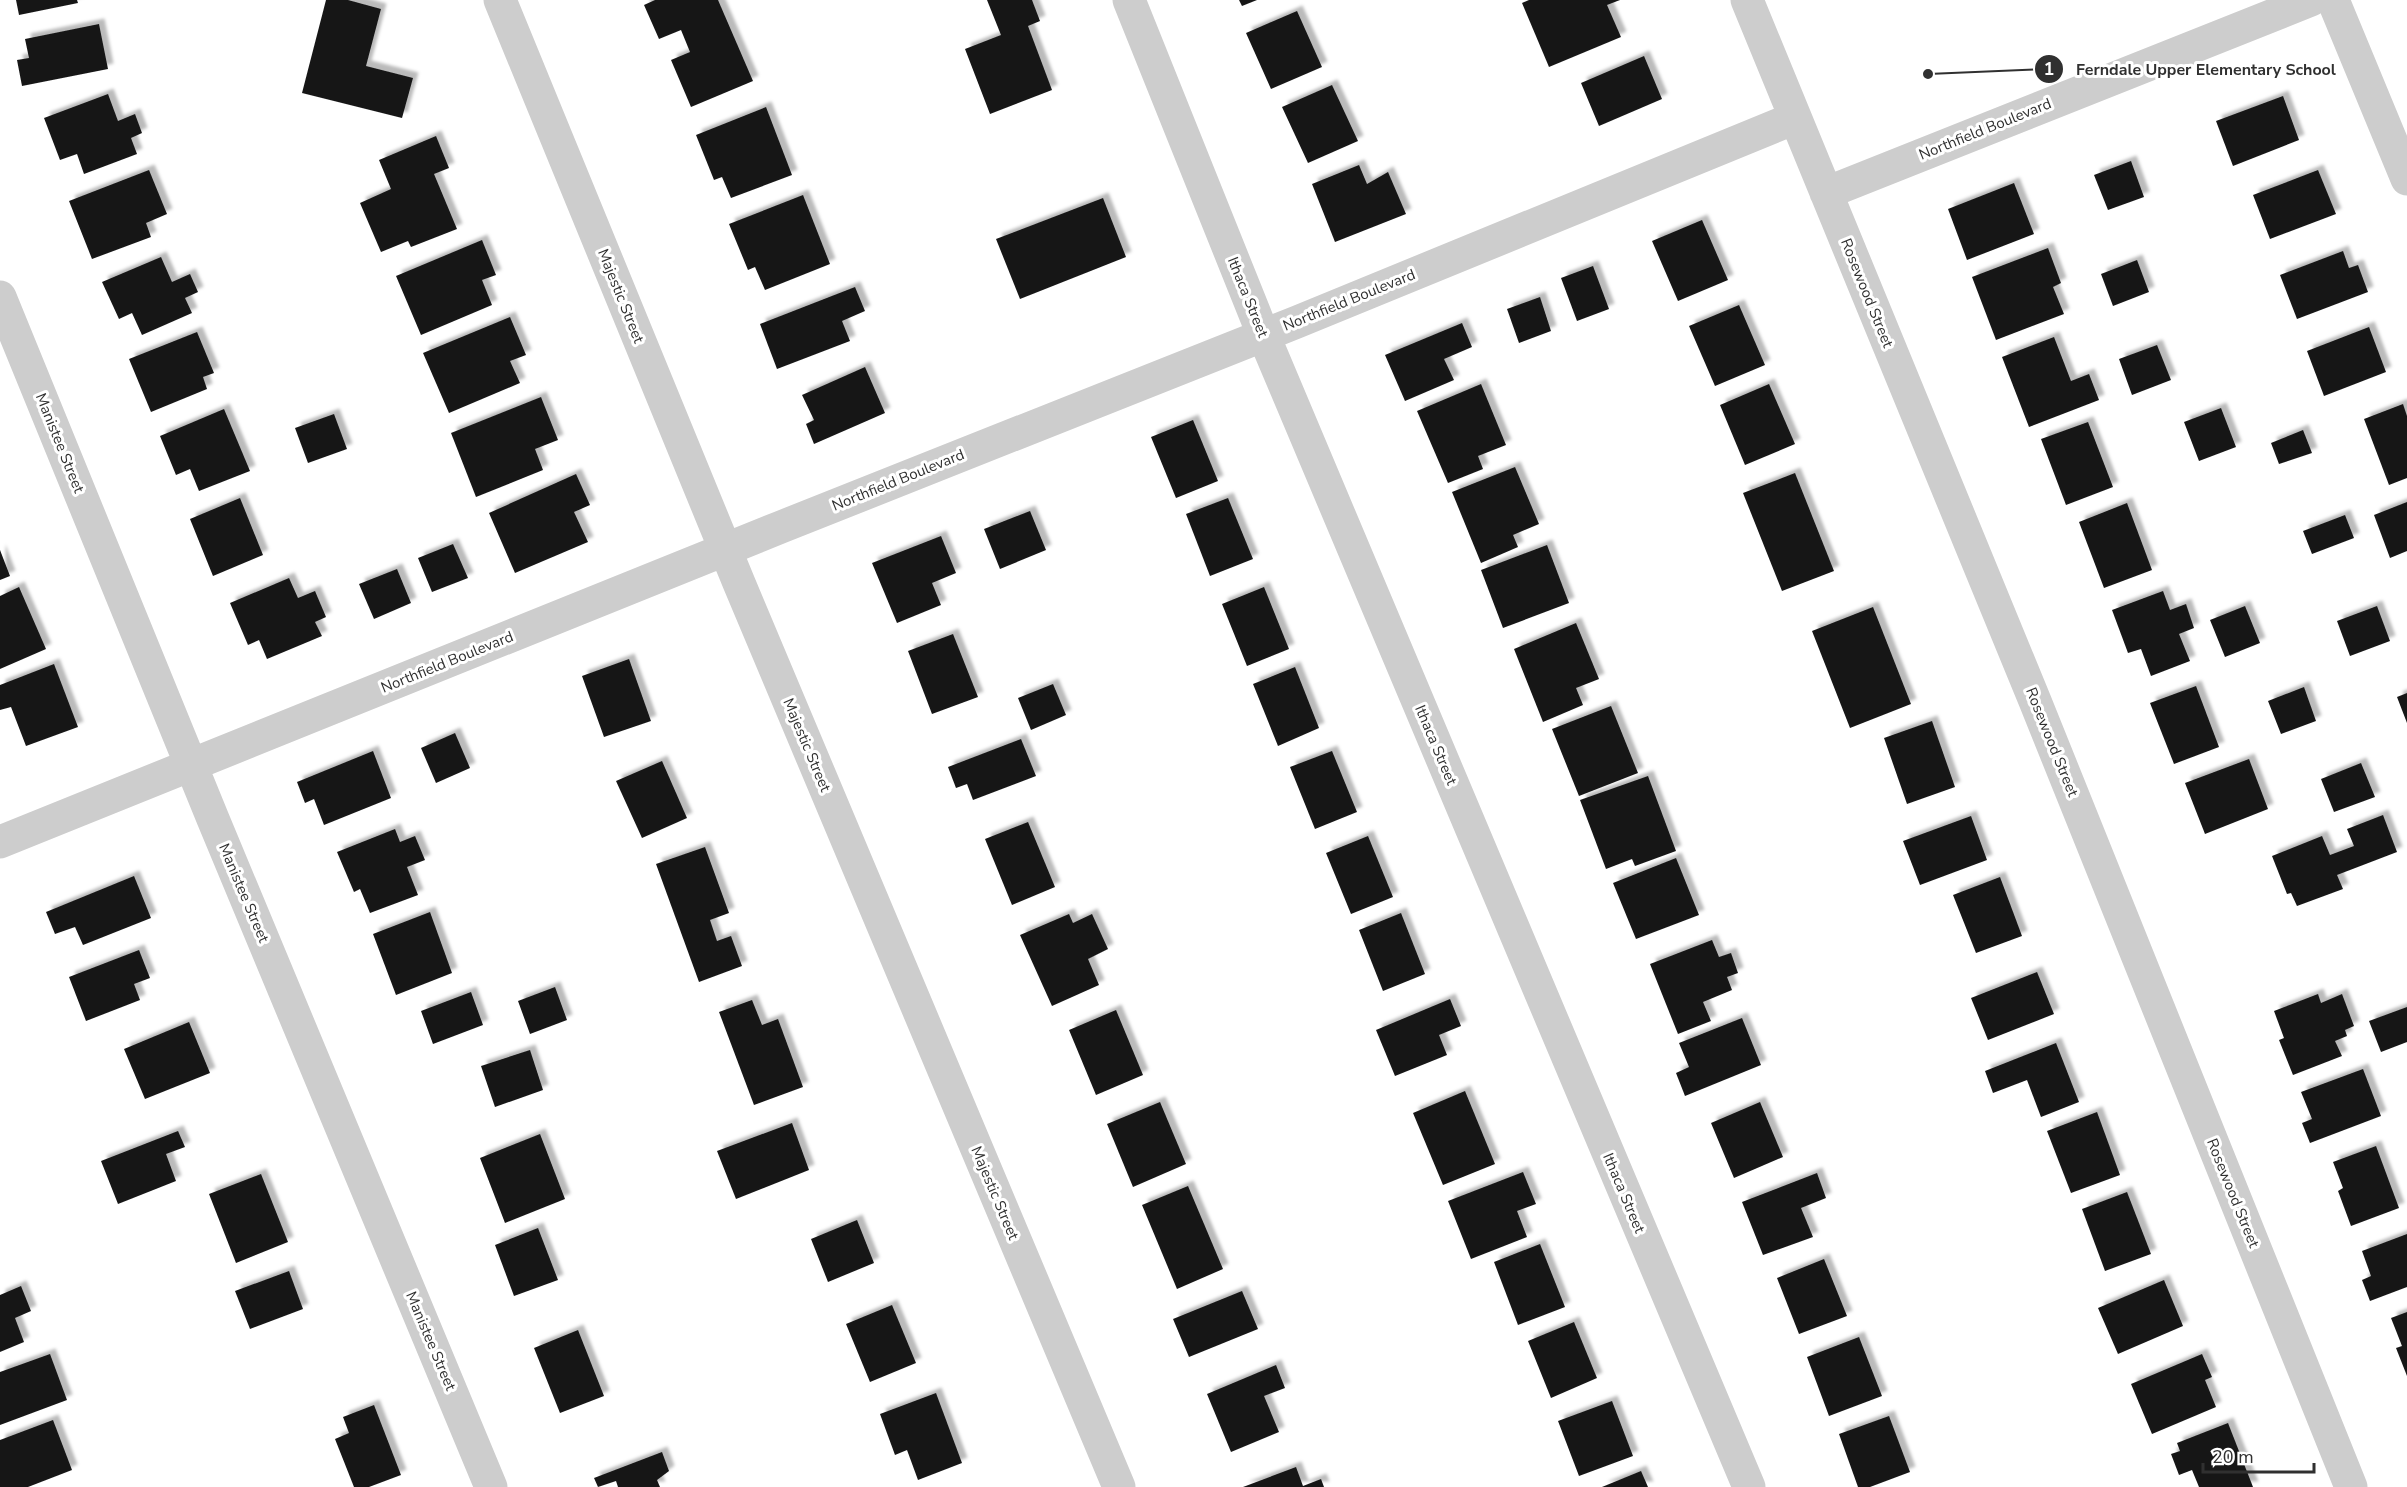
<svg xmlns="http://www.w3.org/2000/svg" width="2407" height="1487" viewBox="0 0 2407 1487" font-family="'Nunito Sans',sans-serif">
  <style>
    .building { fill: #171717; filter: url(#shadow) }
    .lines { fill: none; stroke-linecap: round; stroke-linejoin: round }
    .street { stroke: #cdcdcd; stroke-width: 33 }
    .labels { text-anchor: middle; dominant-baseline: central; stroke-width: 6; stroke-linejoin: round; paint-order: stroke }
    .street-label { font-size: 15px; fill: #303030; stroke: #fff }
    .leader { fill: none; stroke: #303030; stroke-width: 2 }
    .callout-dot { fill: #303030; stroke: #fff; stroke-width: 2 }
    .mark-label { font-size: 18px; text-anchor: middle; font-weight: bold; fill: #fff }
    .callout-label { font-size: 16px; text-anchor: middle; font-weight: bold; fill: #303030; stroke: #fff; stroke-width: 6; stroke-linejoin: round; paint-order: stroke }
  </style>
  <defs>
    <filter id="shadow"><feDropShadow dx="5.5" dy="-5.5" stdDeviation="1.5" flood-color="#0004"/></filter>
  </defs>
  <rect width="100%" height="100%" fill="#fff"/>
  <path class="building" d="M16,0H77L78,3L19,15Z
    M326,0H348L381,9L366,66L413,78L402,118L302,93Z
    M655,0H718L753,81L691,107L671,60L690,52L681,30L659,39L644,5Z
    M987,0H1032L1040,21L1028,26L1052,90L990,114L965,49L1001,35Z
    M1239,0H1257L1242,6Z
    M1529,0H1620L1607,5L1621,37L1549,67L1522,3Z
    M1297,11L1322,67L1271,89L1246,33Z
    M99,24L108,69L22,86L17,60L29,58L25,39Z
    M1644,56L1662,99L1599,126L1581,83Z
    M1332,85L1358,141L1308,163L1282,107Z
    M108,94L118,121L135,114L142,133L131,138L137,154L84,174L77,154L60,160L44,118Z
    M2283,96L2299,140L2233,166L2216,121Z
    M766,107L792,175L731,198L722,177L714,180L696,135Z
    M436,136L449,168L434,174L457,229L411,247L408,241L381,252L360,203L391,189L379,160Z
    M2131,161L2144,197L2108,210L2094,175Z
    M1359,165L1367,184L1388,172L1406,214L1335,242L1312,184Z
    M149,170L167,214L146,223L151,237L92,259L69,201Z
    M2318,170L2336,214L2270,239L2253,195Z
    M2014,183L2034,234L1967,260L1948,209Z
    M803,195L830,264L765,290L755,267L748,270L729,224Z
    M1103,198L1126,257L1020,299L996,239Z
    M1702,220L1728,280L1678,301L1652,241Z
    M482,240L496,275L482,280L492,305L421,335L396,276Z
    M2048,248L2061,283L2053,287L2064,314L1996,340L1972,277Z
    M2343,251L2349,268L2358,265L2368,292L2297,319L2280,275Z
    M161,257L172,282L190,274L198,292L185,298L192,313L142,335L132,313L119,319L102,282Z
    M2137,260L2149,292L2113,306L2101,274Z
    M1593,266L1609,309L1577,321L1561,278Z
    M855,287L865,311L842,321L850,341L777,369L760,324Z
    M1540,297L1551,331L1519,343L1507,309Z
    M1739,305L1765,365L1715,386L1689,326Z
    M510,317L526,355L510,361L520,383L449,413L423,353Z
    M1462,323L1472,347L1444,359L1454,380L1405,401L1385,355Z
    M2369,327L2386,372L2324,396L2307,351Z
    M197,332L214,373L203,377L207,389L151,412L129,359Z
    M2054,337L2071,381L2089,374L2099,400L2029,427L2002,357Z
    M2157,345L2171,380L2132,395L2119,359Z
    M865,367L885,413L814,444L806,424L814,420L802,395Z
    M1481,384L1506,445L1478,456L1483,469L1448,483L1417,411Z
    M1769,384L1795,444L1745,465L1720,405Z
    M541,397L558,440L535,449L543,470L476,497L451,433Z
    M2403,404L2407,416V478L2389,485L2364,419Z
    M2221,408L2236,447L2199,461L2184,422Z
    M224,409L250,471L199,491L190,469L176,475L160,436Z
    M334,414L347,449L308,463L295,428Z
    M1193,420L1218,481L1176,498L1151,437Z
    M2088,422L2113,487L2066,505L2041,439Z
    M2303,430L2312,453L2279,464L2271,443Z
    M1515,467L1539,524L1513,535L1518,547L1481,563L1452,492Z
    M1795,473L1834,571L1782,591L1743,493Z
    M576,474L590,505L574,512L588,542L515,573L489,513Z
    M240,498L263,555L213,576L190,519Z
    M1228,498L1253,559L1210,576L1186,514Z
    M2407,502V551L2390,558L2374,515Z
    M2127,503L2152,570L2104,588L2079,522Z
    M1030,511L1046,550L1000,569L984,529Z
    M2345,515L2354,538L2312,554L2303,531Z
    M941,536L956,573L932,583L941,605L897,623L872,563Z
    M453,544L468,578L432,592L418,558Z
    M1547,545L1569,603L1503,628L1481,570Z
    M0,550L10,576L0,580Z
    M397,569L411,603L374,619L359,584Z
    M289,578L298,598L315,591L326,617L315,622L322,636L267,659L259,640L248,645L230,603Z
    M19,587L46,649L0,669V596Z
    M1264,587L1289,649L1247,666L1222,604Z
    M2163,591L2170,610L2186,604L2194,628L2179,634L2190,661L2151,676L2141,649L2128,653L2112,610Z
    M2245,606L2260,643L2225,657L2210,620Z
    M2377,606L2390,641L2350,656L2337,621Z
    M1873,607L1911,704L1850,728L1812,631Z
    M1576,623L1599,679L1576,688L1583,705L1543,722L1514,649Z
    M953,634L978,697L932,714L908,651Z
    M629,659L651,721L604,737L582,676Z
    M54,664L78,727L26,746L11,707L0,710V685Z
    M1295,667L1319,728L1278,746L1253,684Z
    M1053,684L1066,715L1031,730L1018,698Z
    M2196,686L2219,747L2174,764L2150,703Z
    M2304,687L2316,721L2281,734L2268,701Z
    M2407,693V723L2397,697Z
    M1611,706L1638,773L1579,796L1552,729Z
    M1932,721L1955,787L1907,804L1884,738Z
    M455,733L470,768L436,783L421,748Z
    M1021,739L1036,776L973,800L967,784L956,788L948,767Z
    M373,751L391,798L324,825L314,799L305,803L297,782Z
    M1332,751L1357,812L1315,829L1290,767Z
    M2249,759L2268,809L2205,834L2185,783Z
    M662,761L687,818L642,838L616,781Z
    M2361,763L2375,797L2334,812L2321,779Z
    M1648,776L1676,851L1635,866L1632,859L1606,869L1580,800Z
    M2383,815L2397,852L2337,875L2343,889L2297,906L2291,893L2287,894L2272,856L2322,836L2330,855L2354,846L2347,829Z
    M1971,816L1987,860L1920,885L1903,841Z
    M1028,822L1055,887L1012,905L985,839Z
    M395,829L400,842L415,836L425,860L407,867L418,895L370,913L360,889L354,892L337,852Z
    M1368,836L1393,897L1351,914L1326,853Z
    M705,847L729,913L710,920L717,941L731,936L742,966L699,982L656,864Z
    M1676,858L1699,915L1636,939L1613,883Z
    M134,876L151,918L83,945L75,927L55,934L46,912Z
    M2000,877L2022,936L1976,953L1953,895Z
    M430,912L452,973L396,995L373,934Z
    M1401,913L1425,974L1383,991L1359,930Z
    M1069,914L1073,923L1092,914L1108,949L1088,959L1099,985L1052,1006L1020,935Z
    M1712,940L1719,957L1731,953L1738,973L1727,977L1732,990L1703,1002L1711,1021L1678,1034L1650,964Z
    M139,950L150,978L134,984L140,1000L86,1021L69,977Z
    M2037,972L2054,1014L1988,1040L1971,998Z
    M555,987L567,1020L530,1034L518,1001Z
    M471,992L483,1025L433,1044L421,1011Z
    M2318,994L2321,1003L2342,994L2354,1026L2345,1030L2347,1036L2335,1041L2342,1056L2293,1075L2279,1040L2284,1038L2274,1011Z
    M1450,999L1461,1026L1439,1035L1447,1055L1395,1076L1376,1030Z
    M752,1000L762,1025L778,1019L803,1087L754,1105L719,1012Z
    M2407,1007V1042L2381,1052L2369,1021Z
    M1116,1010L1143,1075L1096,1095L1069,1030Z
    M1742,1018L1761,1065L1685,1096L1676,1073L1689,1067L1679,1043Z
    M189,1022L210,1073L145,1099L124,1049Z
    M2056,1043L2079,1102L2041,1117L2027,1080L1993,1093L1985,1071Z
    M530,1050L543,1090L495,1107L481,1066Z
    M2363,1069L2381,1116L2310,1143L2302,1123L2312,1119L2301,1092Z
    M1465,1091L1495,1164L1443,1185L1413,1113Z
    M1160,1102L1186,1164L1133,1187L1107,1124Z
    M1760,1102L1783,1157L1734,1178L1711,1123Z
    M2097,1112L2120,1175L2071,1193L2047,1131Z
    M792,1123L809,1170L736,1199L717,1151Z
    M178,1131L185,1147L166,1154L176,1181L118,1204L101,1161Z
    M540,1134L565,1199L505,1223L480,1158Z
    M2376,1146L2399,1208L2351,1226L2338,1191L2343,1188L2333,1162Z
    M1523,1172L1536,1204L1517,1211L1527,1237L1471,1259L1448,1201Z
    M1817,1173L1826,1198L1801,1208L1813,1237L1763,1255L1742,1202Z
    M261,1174L288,1242L236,1263L209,1194Z
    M1188,1186L1223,1269L1177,1289L1142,1205Z
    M2127,1192L2151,1254L2105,1271L2082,1209Z
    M857,1220L874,1263L828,1282L811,1239Z
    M538,1228L558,1280L514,1296L495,1245Z
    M2407,1234V1287L2370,1301L2362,1280L2371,1276L2362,1251Z
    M1540,1244L1565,1307L1518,1325L1494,1262Z
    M1824,1259L1847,1316L1799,1334L1777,1278Z
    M289,1271L303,1309L250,1329L235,1291Z
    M2164,1280L2183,1326L2118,1354L2098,1308Z
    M21,1286L31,1311L15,1318L24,1342L0,1352V1295Z
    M1242,1291L1258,1329L1189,1357L1173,1319Z
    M892,1305L916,1363L870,1382L846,1324Z
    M2407,1312V1376L2396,1348L2402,1346L2391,1318Z
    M1574,1322L1597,1378L1551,1398L1528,1341Z
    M578,1330L604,1396L560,1413L534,1348Z
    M1859,1337L1882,1396L1829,1416L1807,1357Z
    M50,1354L67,1400L0,1425V1372Z
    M2202,1354L2212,1377L2205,1380L2216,1407L2152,1434L2131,1384Z
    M1276,1365L1285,1388L1264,1396L1279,1432L1231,1452L1207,1394Z
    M936,1393L962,1463L918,1480L907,1450L895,1455L880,1414Z
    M1612,1401L1633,1456L1579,1476L1558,1421Z
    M374,1405L401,1475L369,1487H354L335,1439L349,1433L343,1417Z
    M1889,1416L1910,1472L1870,1487H1858L1839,1434Z
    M53,1420L72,1470L28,1487H0V1440Z
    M2228,1423L2253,1487H2199L2192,1470L2179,1475L2171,1454L2180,1451L2177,1443Z
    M662,1452L669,1471L657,1480L660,1487H618L616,1481L598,1487L594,1478Z
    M1296,1467L1303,1486L1321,1479L1324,1487H1243Z
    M1641,1471L1648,1487H1602Z"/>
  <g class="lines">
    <path class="street" d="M500,0L739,583L1119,1487
      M1129,0L1263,334L1749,1487
      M1747,0L2035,701L2351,1487
      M2333,0L2407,179
      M1826,193L2311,0
      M0,297L213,819L491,1487
      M0,842L781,527L1297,322L1795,118"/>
  </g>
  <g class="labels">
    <g class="street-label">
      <text transform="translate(1985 129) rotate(-22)">Northfield Boulevard</text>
      <text transform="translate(1867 293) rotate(68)">Rosewood Street</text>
      <text transform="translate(621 296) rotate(68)">Majestic Street</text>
      <text transform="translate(1248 297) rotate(68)">Ithaca Street</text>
      <text transform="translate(1349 300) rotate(-22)">Northfield Boulevard</text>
      <text transform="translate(60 443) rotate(68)">Manistee Street</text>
      <text transform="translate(898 480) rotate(-22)">Northfield Boulevard</text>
      <text transform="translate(447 662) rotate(-22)">Northfield Boulevard</text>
      <text transform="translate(2052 742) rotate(68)">Rosewood Street</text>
      <text transform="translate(807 745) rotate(67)">Majestic Street</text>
      <text transform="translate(1436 745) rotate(67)">Ithaca Street</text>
      <text transform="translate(244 893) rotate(67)">Manistee Street</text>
      <text transform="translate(995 1193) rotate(67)">Majestic Street</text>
      <text transform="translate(1624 1193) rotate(67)">Ithaca Street</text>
      <text transform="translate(2233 1193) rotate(68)">Rosewood Street</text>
      <text transform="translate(431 1341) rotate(67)">Manistee Street</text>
    </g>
  </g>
  <path class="leader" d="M1928 74L2049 69"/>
  <g class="callout-dot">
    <circle cx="1928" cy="74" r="6"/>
    <circle cx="2049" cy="69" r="15"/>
  </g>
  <g class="mark-label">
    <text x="2049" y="75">1</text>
  </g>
  <g class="callout-label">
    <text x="2206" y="75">Ferndale Upper Elementary School</text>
  </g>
  <path d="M2203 1463v9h111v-9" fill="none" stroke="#303030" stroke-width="3"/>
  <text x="2212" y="1463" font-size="18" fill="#303030" stroke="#ffffff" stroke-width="4.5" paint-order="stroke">20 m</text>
</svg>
